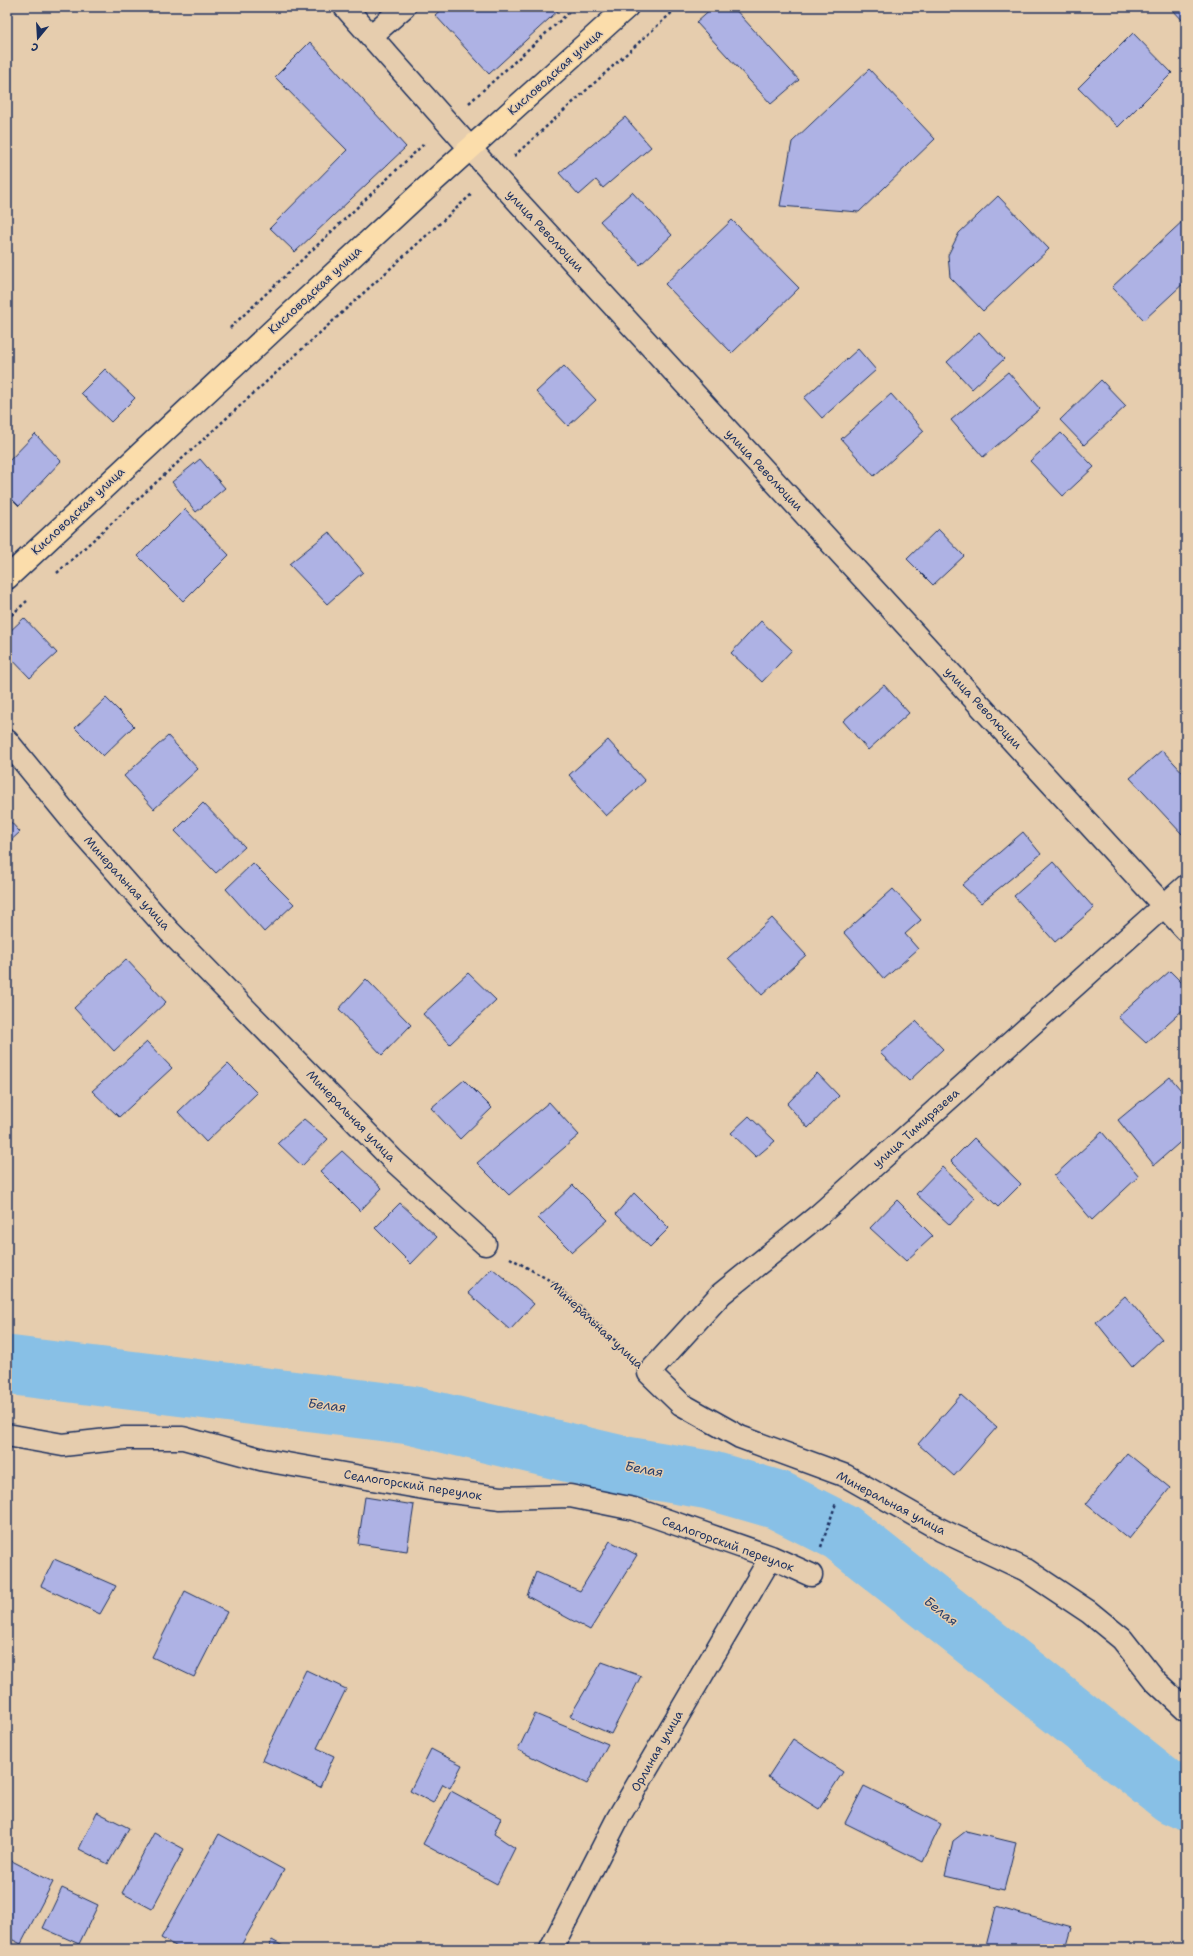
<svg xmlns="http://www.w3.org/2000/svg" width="1193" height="1956" viewBox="0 0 1193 1956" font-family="'Shantell Sans',sans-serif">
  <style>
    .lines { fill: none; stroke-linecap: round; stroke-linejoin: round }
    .river { stroke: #88c0e6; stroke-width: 59 }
    .building { fill: #aeb2e4; stroke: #1b2f5e }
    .minor-casing { stroke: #1b2f5e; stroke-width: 25 }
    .major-casing { stroke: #1b2f5e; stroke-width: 25 }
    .path { stroke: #1b2f5e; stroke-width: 2.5; stroke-dasharray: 3 3; stroke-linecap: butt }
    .minor { stroke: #e6cdae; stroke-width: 22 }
    .major { stroke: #fbddab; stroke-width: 22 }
    .labels { text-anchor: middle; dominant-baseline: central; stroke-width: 3; stroke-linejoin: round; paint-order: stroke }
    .street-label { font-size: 12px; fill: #1b2f5e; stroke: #e6cdae }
    .water-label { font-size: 13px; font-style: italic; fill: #263e6c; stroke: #e6cdae }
  </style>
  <rect width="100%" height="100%" fill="#e6cdae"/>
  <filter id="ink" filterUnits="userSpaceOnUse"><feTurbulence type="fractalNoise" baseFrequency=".025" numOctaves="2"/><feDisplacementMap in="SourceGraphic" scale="8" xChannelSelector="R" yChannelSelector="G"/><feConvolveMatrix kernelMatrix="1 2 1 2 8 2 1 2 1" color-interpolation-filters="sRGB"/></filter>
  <g filter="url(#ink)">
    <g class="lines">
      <path class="river" d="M7,1365L410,1415L621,1465L709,1480L778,1500L841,1532L1173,1795L1186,1801"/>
    </g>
    <path class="building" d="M444,7H562L489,74L435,15Z
      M713,7H733L799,80L771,104L696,22Z
      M1170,7H1186V24Z
      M1133,33L1172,73L1118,127L1078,88Z
      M310,42L406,147L295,252L270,228L347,150L275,77Z
      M869,69L935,139L859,212L780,206L792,142Z
      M625,117L651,147L603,188L596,180L579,195L559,173Z
      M632,192L672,235L640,265L600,221Z
      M998,196L1049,249L983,311L950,277L948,255L959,233Z
      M1186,218V281L1144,320L1112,287Z
      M732,220L799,288L732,353L665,284Z
      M979,332L1004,359L972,389L947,362Z
      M858,349L876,370L822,418L804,398Z
      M564,366L596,400L568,426L536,392Z
      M105,369L135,398L111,422L81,393Z
      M1008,372L1040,409L983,457L951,420Z
      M1101,380L1126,406L1084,445L1060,420Z
      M891,394L924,431L874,476L841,439Z
      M1061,433L1094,467L1063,496L1030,461Z
      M35,434L61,461L19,506L7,494V463Z
      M200,459L225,488L196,512L172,482Z
      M185,509L229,555L183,601L138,556Z
      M938,529L964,556L933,585L907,559Z
      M329,532L363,572L327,604L289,564Z
      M24,618L57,653L30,678L7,654V634Z
      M761,621L792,650L762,682L731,653Z
      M884,685L909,713L868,750L843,721Z
      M106,698L134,726L103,756L75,728Z
      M168,736L198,769L154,809L124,776Z
      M608,740L645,781L606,816L569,775Z
      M1162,750L1186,776V831L1182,834L1130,778Z
      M203,803L245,847L216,873L175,831Z
      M7,818L20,832L7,844Z
      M1023,832L1041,854L981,903L962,885Z
      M1053,862L1094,908L1055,942L1014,896Z
      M253,863L294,904L264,932L226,889Z
      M893,889L921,920L905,934L918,949L884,979L844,933Z
      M772,918L806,955L762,995L728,958Z
      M126,959L166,1002L114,1051L74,1008Z
      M1170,971L1186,987V1007L1146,1043L1118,1017Z
      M468,973L496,1000L450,1044L423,1014Z
      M366,979L411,1025L382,1055L339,1009Z
      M916,1021L943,1049L909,1081L880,1053Z
      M147,1042L172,1068L119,1117L92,1091Z
      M228,1064L257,1093L206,1142L178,1112Z
      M817,1073L839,1096L808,1128L787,1104Z
      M1170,1077L1186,1096V1137L1154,1165L1118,1120Z
      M464,1080L492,1108L460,1139L431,1108Z
      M549,1102L579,1135L509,1195L477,1163Z
      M749,1116L775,1141L756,1157L731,1133Z
      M304,1119L328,1139L302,1166L278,1143Z
      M1102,1132L1139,1176L1092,1220L1054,1176Z
      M974,1138L1021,1184L998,1207L951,1161Z
      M342,1151L382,1188L360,1211L320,1171Z
      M942,1167L975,1198L950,1225L916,1194Z
      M573,1185L608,1220L572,1252L538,1218Z
      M634,1193L669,1228L650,1247L616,1214Z
      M897,1200L933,1236L906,1261L870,1228Z
      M400,1203L437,1237L411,1264L375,1228Z
      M492,1268L534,1304L510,1330L468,1293Z
      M1125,1296L1162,1339L1132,1367L1096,1322Z
      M961,1395L997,1427L954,1476L918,1444Z
      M1127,1453L1170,1488L1129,1539L1086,1504Z
      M365,1497L414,1505L407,1551L358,1544Z
      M610,1541L637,1555L590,1630L527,1596L536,1572L580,1591Z
      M54,1559L116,1586L100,1614L41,1586Z
      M185,1591L227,1612L194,1677L152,1657Z
      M602,1662L641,1676L611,1734L570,1716Z
      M306,1670L346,1689L317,1748L334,1756L320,1787L262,1760Z
      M535,1714L608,1744L587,1784L518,1750Z
      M793,1739L843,1772L819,1809L768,1777Z
      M431,1749L462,1765L450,1788L443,1784L433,1803L410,1791Z
      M864,1786L941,1824L923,1862L845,1823Z
      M451,1791L501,1818L494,1834L515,1848L497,1884L423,1844Z
      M97,1812L129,1828L108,1864L79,1849Z
      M966,1831L1016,1843L1004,1890L945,1876L953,1841Z
      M154,1833L184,1849L152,1909L122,1893Z
      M219,1834L284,1870L239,1949H181L161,1938Z
      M12,1861L53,1882L21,1944L7,1937V1871Z
      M62,1888L98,1905L79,1944L43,1928Z
      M996,1907L1072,1928L1066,1949H994L986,1946Z
      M272,1940L288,1949H268Z"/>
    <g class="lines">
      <defs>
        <path id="minor" d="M345,7L501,183L1186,930
          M371,36L404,7
          M7,741L79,829L169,931L394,1161L485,1244
          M1186,886L819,1215L721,1294L649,1373L681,1404L740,1437L846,1476L941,1530L1026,1570L1089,1612L1122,1639L1155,1681L1186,1710
          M7,1435L63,1445L125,1438H183L264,1460L435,1490L501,1498L570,1496L634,1509L771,1557L811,1575
          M551,1949L618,1818L771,1557"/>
        <path id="major" d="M7,578L415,198L627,7"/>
      </defs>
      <use href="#minor" class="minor-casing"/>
      <use href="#major" class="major-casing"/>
      <path class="path" d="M469,103L575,7
        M514,156L678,7
        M230,328L426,142
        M57,573L473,193
        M7,619L27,601
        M510,1258L556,1284L628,1353
        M821,1547L836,1503"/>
      <use href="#minor" class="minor"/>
      <use href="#major" class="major"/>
    </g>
  </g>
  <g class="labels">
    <g class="street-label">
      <text transform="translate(555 72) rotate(-42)">Кисловодская улица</text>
      <text transform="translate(545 231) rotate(47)">улица Революции</text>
      <text transform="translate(315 290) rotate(-43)">Кисловодская улица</text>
      <text transform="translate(764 470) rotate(47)">улица Революции</text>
      <text transform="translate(78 511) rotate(-43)">Кисловодская улица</text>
      <text transform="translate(983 708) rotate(47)">улица Революции</text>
      <text transform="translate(127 883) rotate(48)">Минеральная улица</text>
      <text transform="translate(351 1116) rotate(46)">Минеральная улица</text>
      <text transform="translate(916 1128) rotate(-42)">улица Тимирязева</text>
      <text transform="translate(597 1325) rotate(43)">Минеральная улица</text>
      <text transform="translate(413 1485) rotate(9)">Седлогорский переулок</text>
      <text transform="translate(891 1503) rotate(28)">Минеральная улица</text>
      <text transform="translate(728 1544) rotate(20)">Седлогорский переулок</text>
      <text transform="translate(657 1751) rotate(-60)">Орлиная улица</text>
    </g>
    <g class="water-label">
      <text transform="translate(327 1405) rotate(7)">Белая</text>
      <text transform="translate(644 1469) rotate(10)">Белая</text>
      <text transform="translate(941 1611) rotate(38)">Белая</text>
    </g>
  </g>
  <rect width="1193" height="1956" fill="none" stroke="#e6cdae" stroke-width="24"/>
  <rect x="12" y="12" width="1169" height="1932" fill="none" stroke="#1b2f5e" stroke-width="1.5" filter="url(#ink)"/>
  <g transform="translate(38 38) rotate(198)" stroke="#e6cdae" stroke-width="3" paint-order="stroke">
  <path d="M0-3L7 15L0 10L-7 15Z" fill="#1b2f5e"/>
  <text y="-6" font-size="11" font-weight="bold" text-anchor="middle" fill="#1b2f5e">С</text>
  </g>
</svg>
